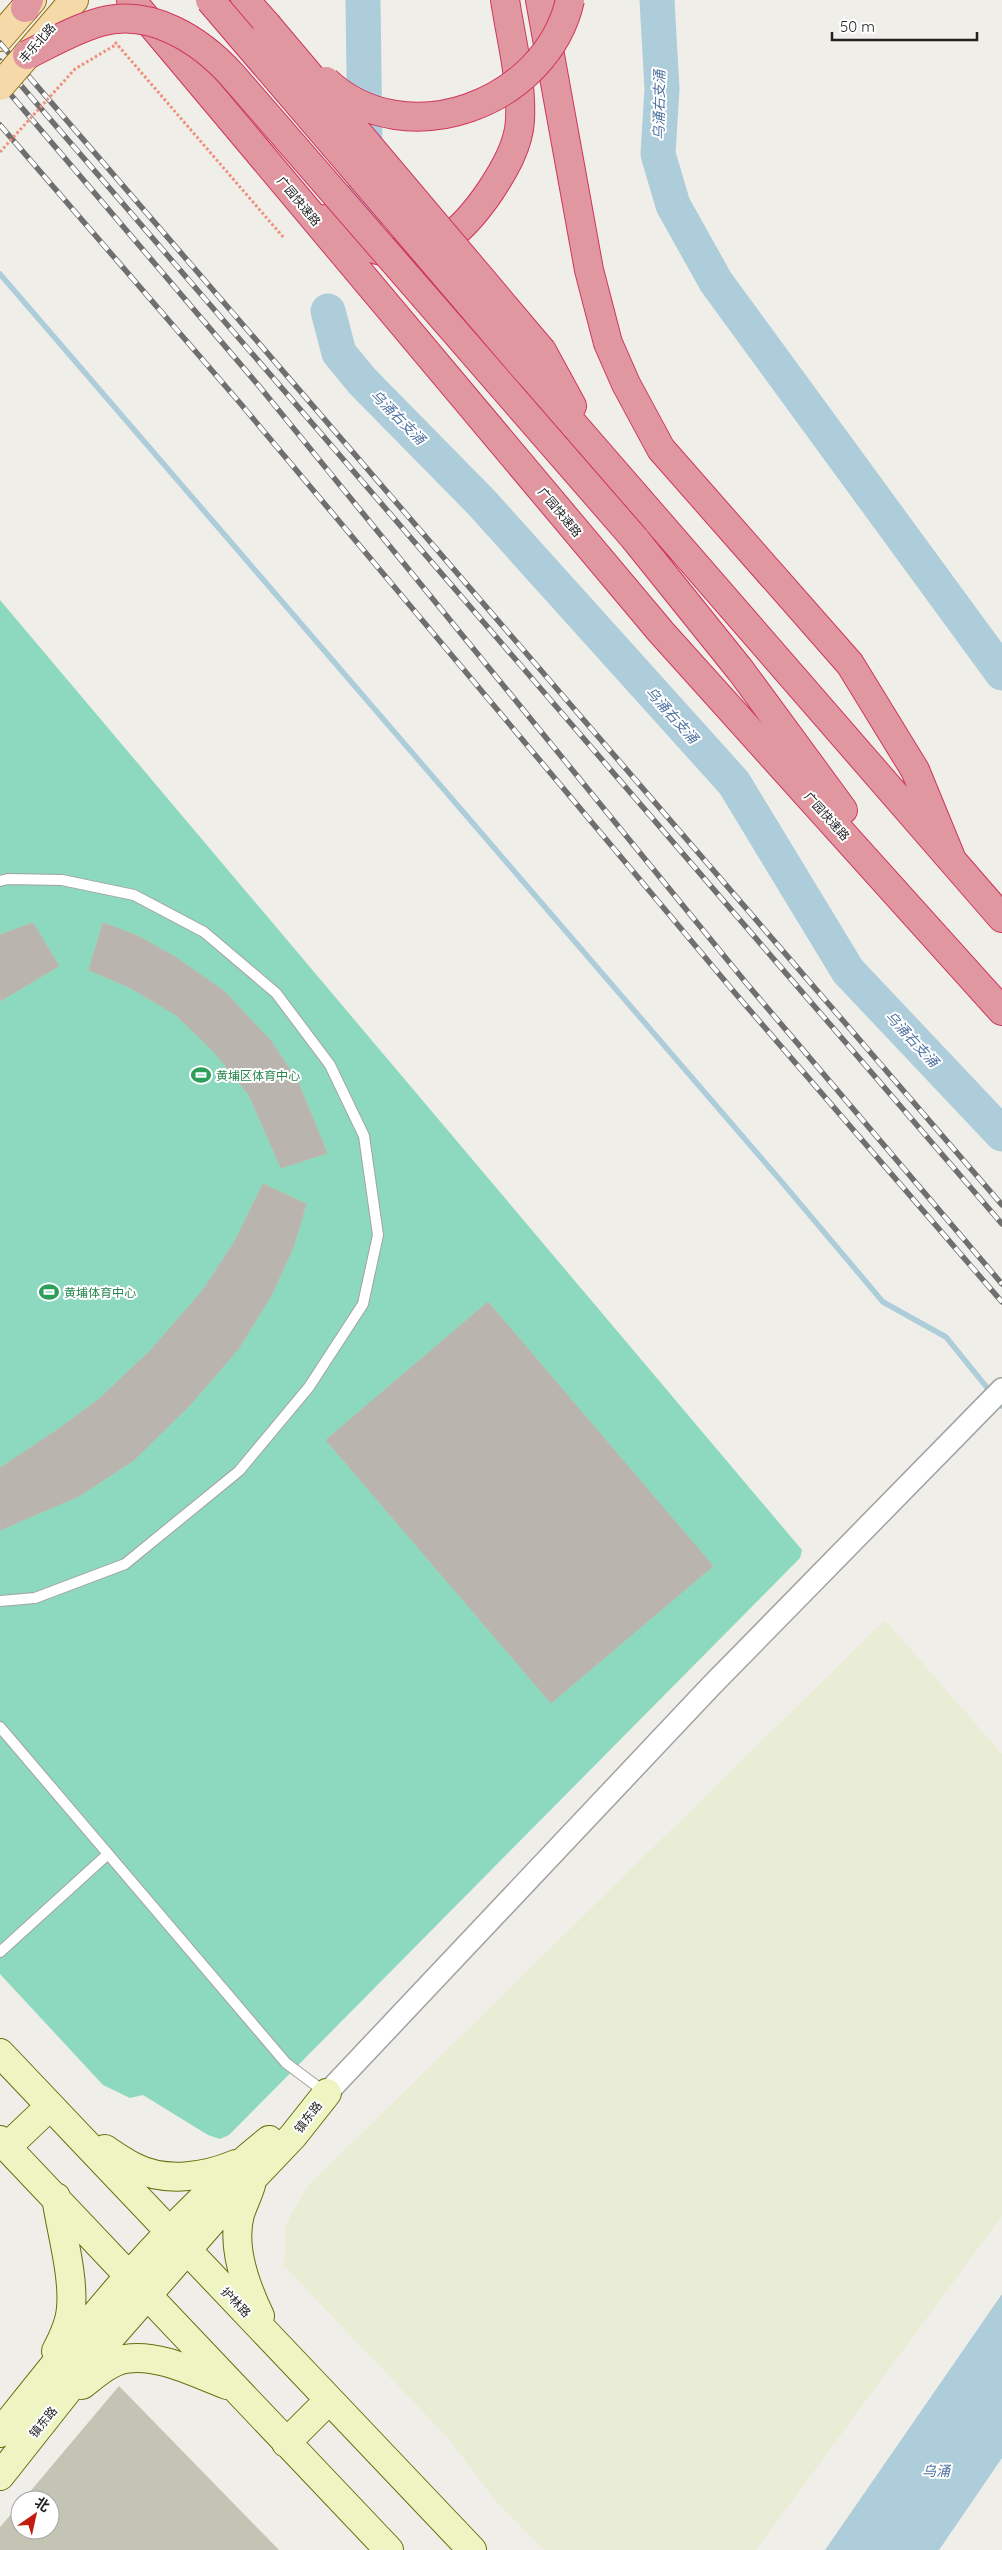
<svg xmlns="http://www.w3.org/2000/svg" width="1002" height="2550" viewBox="0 0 1002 2550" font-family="Quicksand,'Noto Sans SC',sans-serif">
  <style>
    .construction { fill: #c3c4b4 }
    .farmland { fill: #eaedd5 }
    .pitch { fill: #8dd9c0 }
    .water { fill: #adcdda }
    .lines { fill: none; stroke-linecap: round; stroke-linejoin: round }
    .stream { stroke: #adcdda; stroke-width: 5.5 }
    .river { stroke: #adcdda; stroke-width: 35 }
    .building { fill: #bab4ae; stroke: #c1b6ac }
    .lane-casing { stroke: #a2a2a2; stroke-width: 12 }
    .street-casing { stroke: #a2a2a2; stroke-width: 24 }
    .secondary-casing { stroke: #60720e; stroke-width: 30 }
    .primary-casing { stroke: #916e0c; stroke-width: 30 }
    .highway-casing { stroke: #ce3660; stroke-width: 30 }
    .path { stroke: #ef8e7b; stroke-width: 3; stroke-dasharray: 2.5 2.5; stroke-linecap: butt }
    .lane { stroke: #fff; stroke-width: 10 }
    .street { stroke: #fff; stroke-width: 21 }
    .secondary { stroke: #eff5c2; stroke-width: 28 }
    .primary { stroke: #f5d9a9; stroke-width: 28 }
    .highway { stroke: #e197a0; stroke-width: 28 }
    .rail-casing { stroke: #6f6f6f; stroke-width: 5.5 }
    .rail { stroke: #fff; stroke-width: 4; stroke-dasharray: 11; stroke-linecap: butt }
    .primary-bridge-casing { stroke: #916e0c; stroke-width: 30; stroke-linecap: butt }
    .highway-bridge-casing { stroke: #ce3660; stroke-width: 30; stroke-linecap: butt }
    .path-bridge { stroke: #ef8e7b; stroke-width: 3; stroke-dasharray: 2.5 2.5; stroke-linecap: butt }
    .primary-bridge { stroke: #f5d9a9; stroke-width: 28 }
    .highway-bridge { stroke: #e197a0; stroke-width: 28 }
    .labels { text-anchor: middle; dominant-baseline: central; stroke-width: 4; stroke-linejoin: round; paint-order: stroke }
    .street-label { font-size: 12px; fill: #212121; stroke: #fff }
    .leisure-label { font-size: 12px; fill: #27864d; stroke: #fff; text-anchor: start }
    .water-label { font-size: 14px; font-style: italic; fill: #5174a2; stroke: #fff }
  </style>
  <rect width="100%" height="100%" fill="#f0eee8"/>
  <path class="construction" d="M119,2386L279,2550H0V2527L20,2504V2530H50V2500H23Z"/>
  <path class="farmland" d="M885,1620L1002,1754V2216L756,2550H544L494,2499L447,2437L284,2266L286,2224L307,2187Z"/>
  <path class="pitch" d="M0,600L802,1550L800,1558L229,2135L220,2139L208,2135L143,2095L130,2098L103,2085L0,1974Z"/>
  <path class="water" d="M1002,2294V2458L939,2550H825Z"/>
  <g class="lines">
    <path class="stream" d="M0,274L781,1181L883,1302L946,1337L1002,1406"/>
    <path class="river" d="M363,0L366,217
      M657,0L662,89L658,154L673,205L716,282L1002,673
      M328,311L339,353L362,381L481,502L734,783L848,971L1002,1134"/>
  </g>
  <path class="building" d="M33,923L59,966L0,1001V935Z
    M103,923L138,936L175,957L224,991L271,1041L298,1082L327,1153L281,1168L249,1095L215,1053L176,1015L129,987L89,970Z
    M263,1184L306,1204L293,1248L271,1296L239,1348L190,1405L134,1460L79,1496L0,1530V1468L57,1430L98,1400L151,1350L203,1290L235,1241Z
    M488,1302L713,1566L551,1703L326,1440Z"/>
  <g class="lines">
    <defs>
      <path id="lane" d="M0,881L8,879L62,880L134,895L204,932L276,993L330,1065L364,1136L378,1235L363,1304L309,1387L239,1471L125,1564L35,1598L0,1601
        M0,1727L286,2063L326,2093
        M0,1952L108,1854"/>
      <path id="street" d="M327,2093L711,1686L1002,1389"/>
      <path id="secondary" d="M0,2053L472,2550
        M0,2140L389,2550
        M7,2147L50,2106
        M105,2149C114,2155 124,2162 134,2167C165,2183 205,2177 236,2164
        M251,2185C248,2195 243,2205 240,2214C231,2247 246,2287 260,2316
        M56,2197C61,2231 74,2275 71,2308C70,2323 63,2338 56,2351
        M82,2385C95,2375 109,2362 125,2359C159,2353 197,2374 227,2385
        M0,2433C82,2330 165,2223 269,2140
        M286,2443L329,2400
        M0,2476L102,2347L214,2219L293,2136L327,2093"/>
      <path id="primary" d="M0,37L32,0
        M27,55L74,0"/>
      <path id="highway" d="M131,0L661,632L1002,1011
        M245,0L267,25
        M540,0L589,270L608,343L626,384L661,449L850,664L915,770L952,860
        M25,8L29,0
        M325,219C338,228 352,240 366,246C424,269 460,236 491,190C504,170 519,145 520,120C522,80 511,39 505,0
        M542,351L572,406
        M528,372L1002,918
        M635,539L741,671L843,810"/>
    </defs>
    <use href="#lane" class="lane-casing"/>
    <use href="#street" class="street-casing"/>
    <use href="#secondary" class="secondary-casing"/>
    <use href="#primary" class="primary-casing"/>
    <use href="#highway" class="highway-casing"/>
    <path class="path" d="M115,42L284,238"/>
    <use href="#lane" class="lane"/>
    <use href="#street" class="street"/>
    <use href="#secondary" class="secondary"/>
    <use href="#primary" class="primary"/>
    <use href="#highway" class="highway"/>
    <defs>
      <path id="rail" d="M0,43L1002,1205
        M0,61L1002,1224
        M0,82L259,386L747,984L1002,1284
        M0,125L240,403L735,993L1002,1302"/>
    </defs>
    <use href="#rail" class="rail-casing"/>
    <use href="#rail" class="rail"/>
    <defs>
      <path id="primary-bridge" d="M0,86L27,55"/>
      <path id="highway-bridge" d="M210,0L528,372
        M267,25L542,351
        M27,55C51,43 75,29 100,22C151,8 200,40 232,75L635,539
        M326,81C406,157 547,103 570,0"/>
    </defs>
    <use href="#primary-bridge" class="primary-bridge-casing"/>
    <use href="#highway-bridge" class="highway-bridge-casing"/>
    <path class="path-bridge" d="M0,152L75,69L117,44"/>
    <use href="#primary-bridge" class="primary-bridge"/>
    <use href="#highway-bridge" class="highway-bridge"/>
  </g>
  <defs>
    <symbol id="stadium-bare" viewBox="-9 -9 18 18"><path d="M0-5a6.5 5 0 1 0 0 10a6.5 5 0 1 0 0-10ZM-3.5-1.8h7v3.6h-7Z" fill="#2e9e5b" stroke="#fff" stroke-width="2.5" paint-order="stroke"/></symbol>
  </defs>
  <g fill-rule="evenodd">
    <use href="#stadium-bare" x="187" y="1061" width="28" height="28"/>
    <use href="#stadium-bare" x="35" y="1278" width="28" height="28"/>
  </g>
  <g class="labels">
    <g class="street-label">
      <text transform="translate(37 43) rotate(-49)">丰乐北路</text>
      <text transform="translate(299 201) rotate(50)">广园快速路</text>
      <text transform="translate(560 512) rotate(50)">广园快速路</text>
      <text transform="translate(827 816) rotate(48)">广园快速路</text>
      <text transform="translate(308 2117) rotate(-52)">镇东路</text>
      <text transform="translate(236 2302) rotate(46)">护林路</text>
      <text transform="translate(43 2422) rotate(-51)">镇东路</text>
    </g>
    <g class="leisure-label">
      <text x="216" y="1075">黄埔区体育中心</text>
      <text x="64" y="1292">黄埔体育中心</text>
    </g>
    <g class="water-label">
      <text transform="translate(659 105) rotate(-89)">乌涌右支涌</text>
      <text transform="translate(398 417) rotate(45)">乌涌右支涌</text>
      <text transform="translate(672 715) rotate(48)">乌涌右支涌</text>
      <text transform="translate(912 1039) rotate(47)">乌涌右支涌</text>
      <text x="936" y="2471">乌涌</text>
    </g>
  </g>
  <g transform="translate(35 2515) rotate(34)"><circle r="24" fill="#ffffff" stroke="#a6a6a6"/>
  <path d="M0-4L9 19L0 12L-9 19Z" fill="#c11c10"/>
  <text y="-8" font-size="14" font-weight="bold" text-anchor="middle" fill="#212121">北</text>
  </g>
  <path d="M832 32v8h145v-8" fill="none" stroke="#212121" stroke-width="2.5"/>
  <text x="840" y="32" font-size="15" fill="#212121" stroke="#ffffff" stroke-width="4" paint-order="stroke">50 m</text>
</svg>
